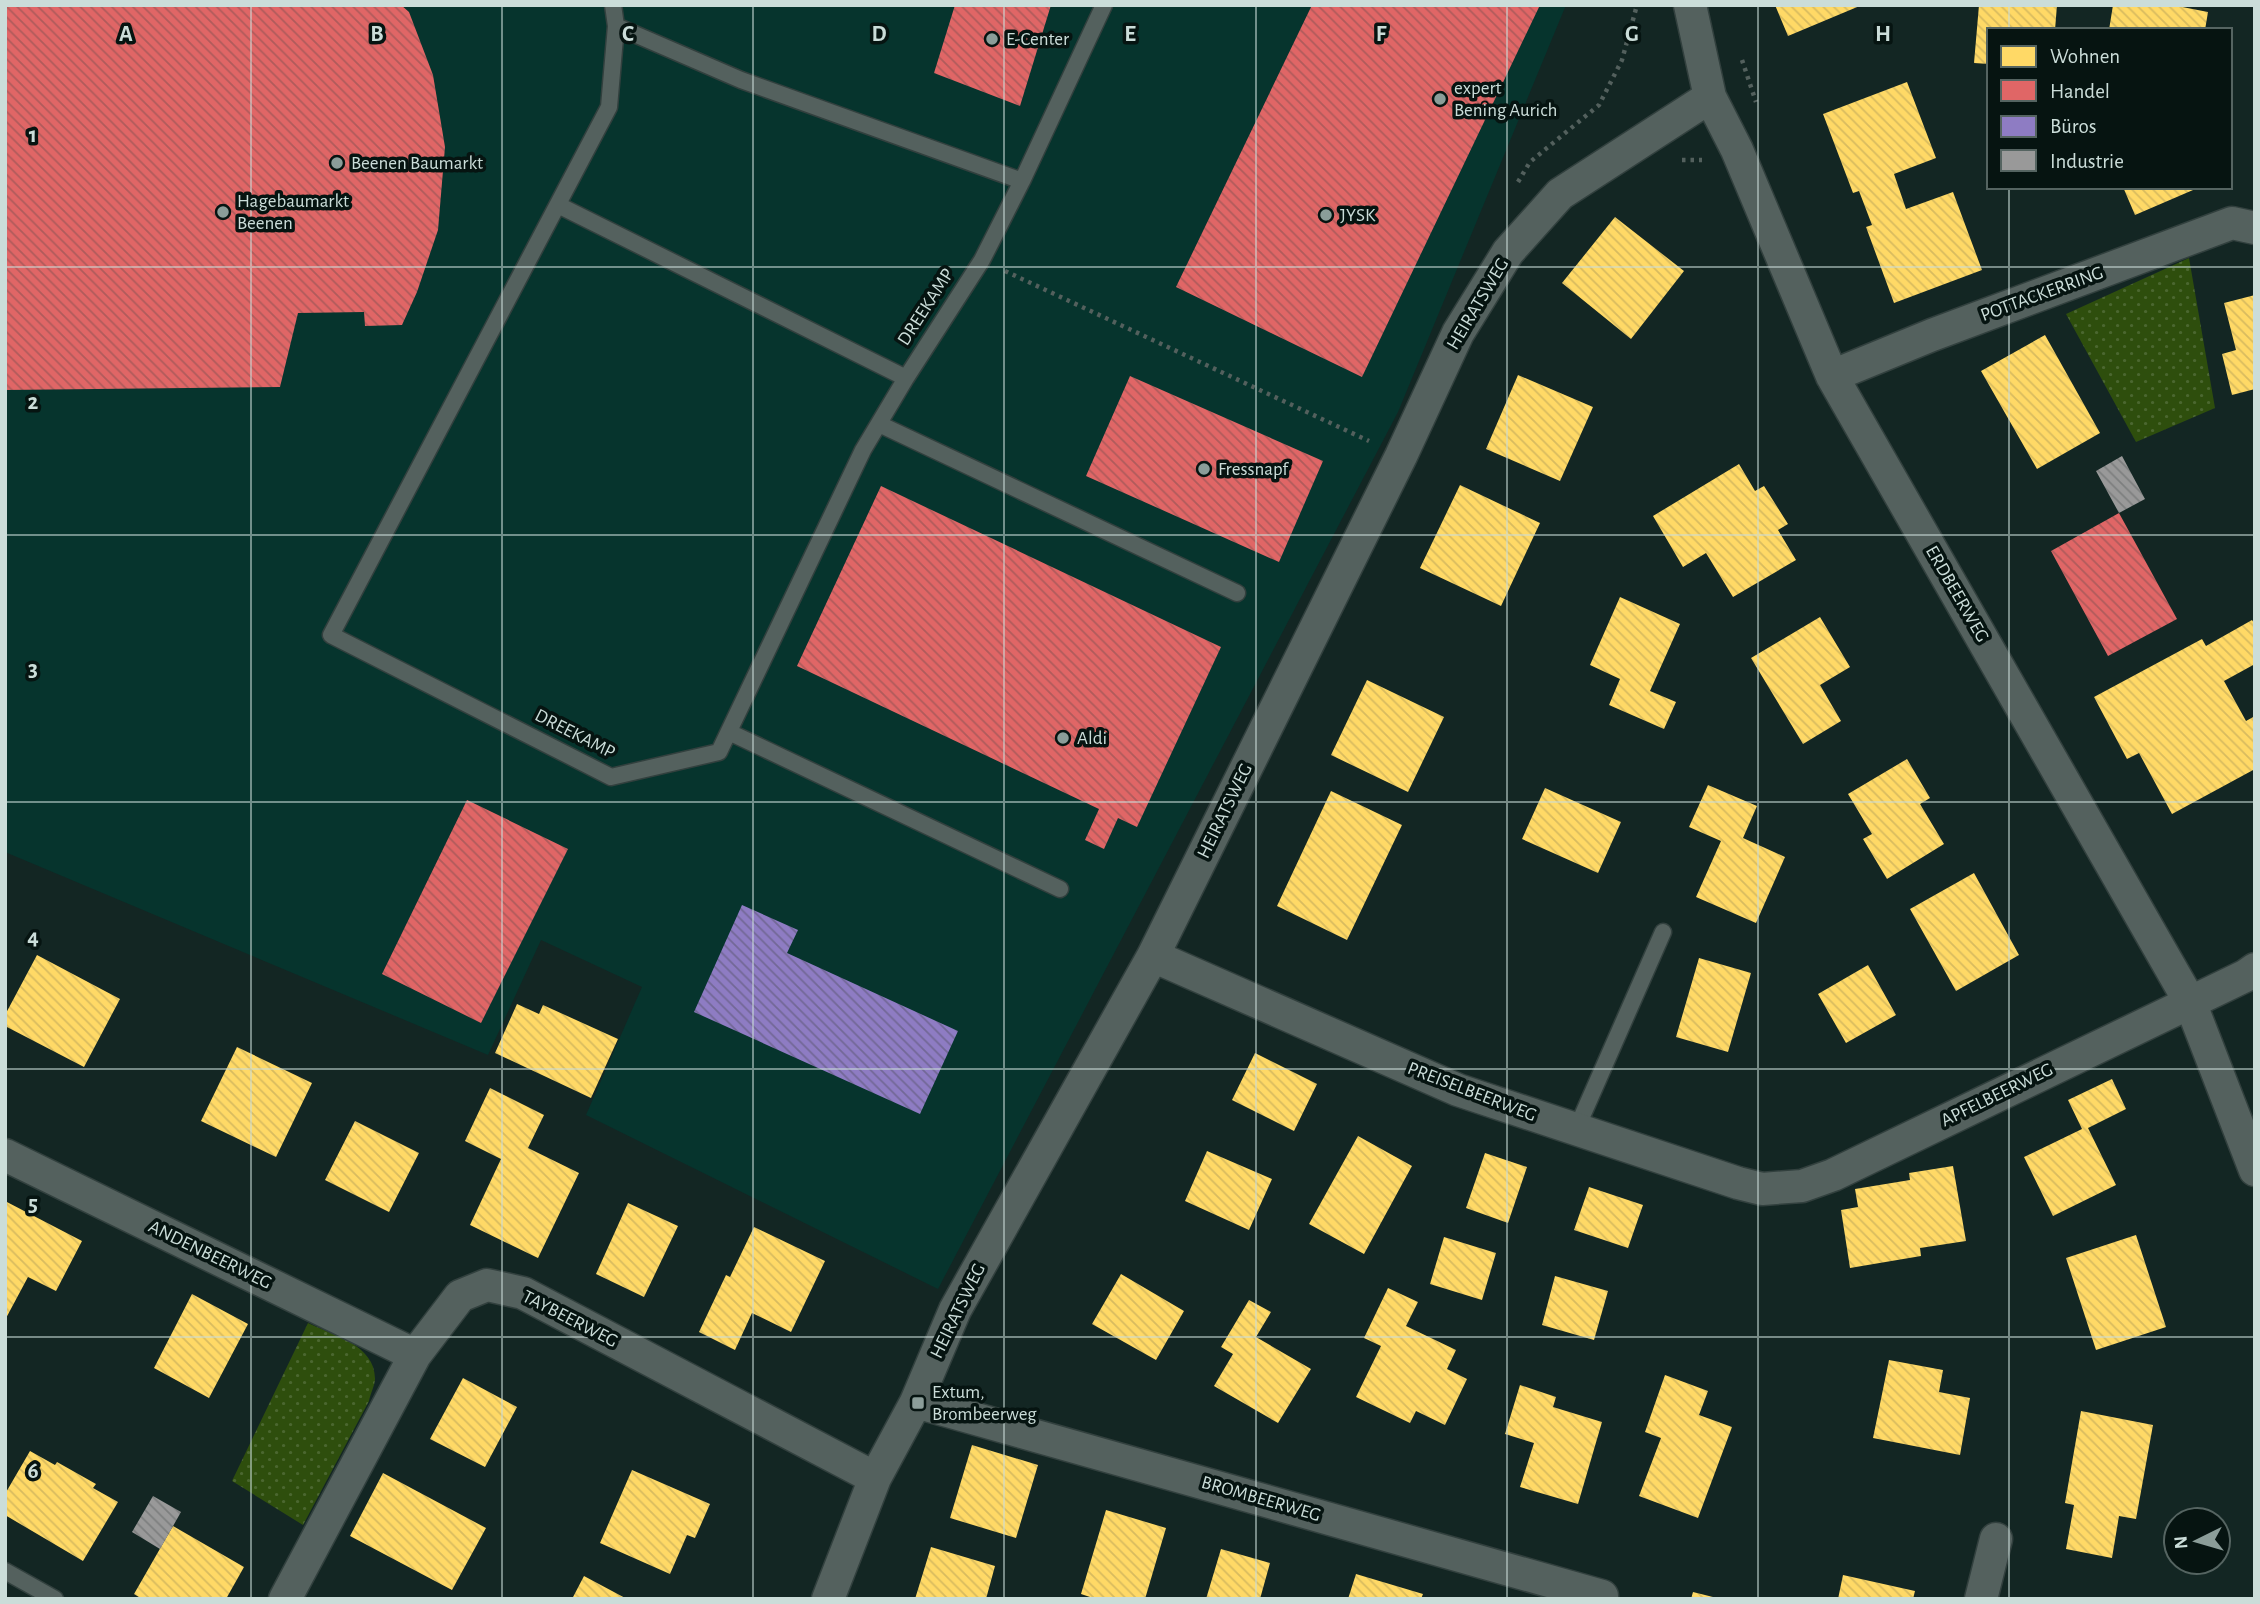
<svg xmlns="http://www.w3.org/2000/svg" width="2260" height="1604" viewBox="0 0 2260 1604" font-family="'Alegreya Sans',sans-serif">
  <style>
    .built { fill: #06342d }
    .park { fill: url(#park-dots) }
    .homes { fill: url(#homes-back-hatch) }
    .shops { fill: url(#shops-back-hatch) }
    .offices { fill: url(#offices-back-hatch) }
    .industry { fill: url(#industry-back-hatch) }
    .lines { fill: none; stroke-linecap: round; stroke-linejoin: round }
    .service-casing { stroke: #32403e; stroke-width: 19 }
    .minor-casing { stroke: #32403e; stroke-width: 35 }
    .path { stroke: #53605d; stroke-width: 4.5; stroke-dasharray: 3.5 5; stroke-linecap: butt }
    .service { stroke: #54615e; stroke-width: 16 }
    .minor { stroke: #54615e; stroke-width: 32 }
    .grid { fill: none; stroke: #cbddd9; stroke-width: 2; stroke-opacity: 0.55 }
    .poi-dot { fill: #8b9d99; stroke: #061411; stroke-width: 2.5 }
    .labels { text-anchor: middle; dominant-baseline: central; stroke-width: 7; stroke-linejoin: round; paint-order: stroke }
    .poi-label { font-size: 19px; fill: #cbddd9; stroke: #061411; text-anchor: start }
    .street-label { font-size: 19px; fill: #cbddd9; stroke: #061411 }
    .grid-label { font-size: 23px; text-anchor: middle; font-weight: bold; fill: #cbddd9; stroke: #061411; stroke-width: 7; stroke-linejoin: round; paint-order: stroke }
  </style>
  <defs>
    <pattern id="park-dots" width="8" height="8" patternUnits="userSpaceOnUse" patternTransform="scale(1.75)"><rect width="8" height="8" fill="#2e4e0d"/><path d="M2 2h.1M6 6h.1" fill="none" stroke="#4b6730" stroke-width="1.8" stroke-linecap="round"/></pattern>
    <pattern id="homes-back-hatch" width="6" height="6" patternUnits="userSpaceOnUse" patternTransform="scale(1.75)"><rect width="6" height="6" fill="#ffd966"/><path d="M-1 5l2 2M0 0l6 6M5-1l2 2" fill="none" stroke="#d8bb5f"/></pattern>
    <pattern id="shops-back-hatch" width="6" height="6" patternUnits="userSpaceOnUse" patternTransform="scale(1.75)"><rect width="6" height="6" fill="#e06666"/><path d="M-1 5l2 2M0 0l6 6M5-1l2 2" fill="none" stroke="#af5b5b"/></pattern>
    <pattern id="offices-back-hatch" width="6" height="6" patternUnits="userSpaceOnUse" patternTransform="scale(1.75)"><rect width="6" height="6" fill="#8e7cc3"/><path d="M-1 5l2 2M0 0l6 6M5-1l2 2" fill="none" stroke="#726896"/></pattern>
    <pattern id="industry-back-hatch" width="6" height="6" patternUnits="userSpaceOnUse" patternTransform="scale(1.75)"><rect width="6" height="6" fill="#999"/><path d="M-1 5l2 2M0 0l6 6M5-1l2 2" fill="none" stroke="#7d7f7f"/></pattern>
  </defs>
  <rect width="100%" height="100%" fill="#132623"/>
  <path class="built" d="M5,5H1566L1398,412L938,1289L586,1115L642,987L541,940L488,1055L5,852Z"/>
  <path class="park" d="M2189,258L2215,408L2136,442L2066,314Z
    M308,1323C333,1335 376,1345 375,1380C374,1387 370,1395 369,1401L303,1525L232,1481Z"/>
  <path class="homes" d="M1775,5H1862L1788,36Z
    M1979,5H2057L2055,30H1989V64L1974,63Z
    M2113,5H2172L2208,12L2205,30H2109Z
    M1907,82L1936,158L1894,174L1906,209L1953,192L1982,270L1894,303L1866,227L1872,225L1859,191L1853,193L1823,114Z
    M2123,187H2200L2135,215Z
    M1615,217L1684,271L1631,339L1562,283Z
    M2255,295V389L2232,395L2222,354L2236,350L2224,303Z
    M2045,335L2100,433L2037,469L1981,371Z
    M1518,375L1593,407L1560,481L1486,449Z
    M1739,464L1755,491L1764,486L1788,524L1778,530L1796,560L1733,597L1706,553L1683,567L1653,516Z
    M1460,485L1540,523L1501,606L1420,568Z
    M1620,597L1680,624L1650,691L1676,702L1664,729L1609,705L1620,679L1590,665Z
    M1820,617L1850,667L1820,685L1841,721L1803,744L1751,658Z
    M2252,620L2255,625V664L2224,681L2246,721L2255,716V769L2172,814L2139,753L2127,759L2094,697L2202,639L2206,646Z
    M1367,680L1444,717L1408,792L1331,755Z
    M1907,759L1930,798L1920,804L1944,844L1887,879L1863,839L1872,834L1848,794Z
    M1708,785L1757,806L1743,838L1785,857L1756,923L1696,897L1721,841L1689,827Z
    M1545,788L1621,822L1598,873L1522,839Z
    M1331,791L1402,825L1347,940L1277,906Z
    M1974,873L2019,955L1956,991L1910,909Z
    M37,955L120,999L84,1067L5,1026V1015Z
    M1699,958L1751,973L1728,1052L1676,1037Z
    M1868,965L1896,1015L1846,1043L1818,994Z
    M517,1004L539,1014L543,1005L618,1039L591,1098L495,1053Z
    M237,1047L312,1083L276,1157L201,1121Z
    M1255,1053L1317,1084L1294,1131L1232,1100Z
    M2112,1079L2126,1109L2088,1128L2116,1185L2053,1216L2024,1157L2082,1129L2068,1100Z
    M490,1088L544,1115L528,1148L579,1173L538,1258L470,1225L501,1159L465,1141Z
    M355,1121L419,1153L389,1212L325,1180Z
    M1358,1136L1412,1166L1364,1254L1309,1224Z
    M1207,1151L1272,1179L1249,1230L1185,1201Z
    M1485,1153L1527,1167L1508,1223L1466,1208Z
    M1953,1166L1966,1241L1920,1248L1921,1256L1850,1268L1841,1210L1858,1207L1855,1189L1910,1180L1909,1173Z
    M1589,1187L1643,1205L1628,1248L1574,1230Z
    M5,1201L82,1241L56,1291L28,1277L5,1320Z
    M628,1203L678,1226L644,1297L596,1274Z
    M754,1227L825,1261L791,1332L752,1313L735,1350L699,1332L726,1275L730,1277Z
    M2136,1235L2166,1327L2096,1350L2066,1258Z
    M1444,1237L1496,1253L1482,1300L1430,1284Z
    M1121,1274L1184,1311L1156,1360L1092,1324Z
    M1555,1276L1608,1291L1594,1340L1542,1325Z
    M1388,1288L1418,1302L1406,1326L1456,1350L1447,1369L1467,1379L1445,1425L1416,1411L1410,1423L1356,1397L1381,1346L1364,1338Z
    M192,1294L248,1324L209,1398L154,1368Z
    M1249,1300L1271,1312L1256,1337L1311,1369L1278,1423L1214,1386L1233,1354L1221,1347Z
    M1889,1360L1943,1370L1939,1392L1970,1398L1960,1455L1873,1438Z
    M1665,1375L1708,1391L1699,1415L1732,1427L1698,1518L1639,1496L1661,1438L1645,1432Z
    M463,1378L517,1407L485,1467L430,1439Z
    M1520,1385L1556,1397L1553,1407L1602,1422L1578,1504L1520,1487L1534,1443L1505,1434Z
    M2081,1411L2153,1425L2136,1519L2119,1516L2112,1558L2066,1549L2074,1505L2065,1503Z
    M972,1445L1038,1465L1016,1538L950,1518Z
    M30,1451L55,1465L57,1462L96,1484L93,1488L118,1502L83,1561L5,1515V1494Z
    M632,1470L710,1504L695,1538L687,1535L670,1574L600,1543Z
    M383,1473L486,1528L452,1590L350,1536Z
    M1106,1510L1166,1528L1145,1599H1096L1081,1594Z
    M173,1526L244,1567L226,1599H142L134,1594Z
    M931,1547L995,1566L986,1599H915Z
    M1221,1549L1270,1563L1260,1599H1206Z
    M1356,1574L1423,1594L1421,1599H1348Z
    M1843,1575L1915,1591L1913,1599H1838Z
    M584,1576L627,1599H572Z
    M1693,1592L1717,1598V1599H1691Z"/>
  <path class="shops" d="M5,5H401L409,12L433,75L445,147L438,230L417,292L402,325L365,326L364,312L298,313L280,387L5,390Z
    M955,5H1051L1020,106L934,73Z
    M1312,5H1540L1362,377L1176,287Z
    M1130,376L1323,461L1279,562L1086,476Z
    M881,486L1221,647L1137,827L1118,818L1104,849L1085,840L1099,809L797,666Z
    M2119,513L2177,619L2108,656L2051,551Z
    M467,800L568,849L481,1023L382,974Z"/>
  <path class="offices" d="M742,905L798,930L787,953L958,1031L920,1114L694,1012Z"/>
  <path class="industry" d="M2122,456L2145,499L2119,513L2096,471Z
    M153,1496L181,1512L160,1549L132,1532Z"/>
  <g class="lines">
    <defs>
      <path id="service" d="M613,5L616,26L609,107L331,635L611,777L719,752L863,450L906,378L982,260L1022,181L1104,5
        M616,26L741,80L1022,181
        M558,205L906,378
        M879,424L1237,593
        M729,732L1060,889
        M1576,1130L1663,932
        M5,1571L55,1599"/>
      <path id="minor" d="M1690,5L1710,97L1737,150L1832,376L2190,1002L2255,1170
        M1832,376L1932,335L2232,223L2255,228
        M1153,956L1458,1090L1738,1183L1762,1189L1802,1186L1833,1175L2245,976L2255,969
        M5,1155L415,1355
        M916,1402L1602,1596V1599
        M285,1599L415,1355L460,1296L487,1285L523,1293L875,1478
        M828,1599L875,1478L916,1402L955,1310L1153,956L1401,456L1458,333L1508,252L1560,194L1710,97
        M1981,1599L1996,1539"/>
    </defs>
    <use href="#service" class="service-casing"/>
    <use href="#minor" class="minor-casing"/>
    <path class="path" d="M1742,60L1756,102
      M1682,160H1702
      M1518,182L1530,162L1599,105L1622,60L1637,5
      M1005,271L1369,441"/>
    <use href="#service" class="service"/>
    <use href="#minor" class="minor"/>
  </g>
  <path class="grid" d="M251,5V1599M502,5V1599M753,5V1599M1004,5V1599M1256,5V1599M1507,5V1599M1758,5V1599M2009,5V30M2009,187V1599M5,267H2255M5,535H2255M5,802H2255M5,1069H2255M5,1337H2255"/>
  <g class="poi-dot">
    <circle cx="992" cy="39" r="7"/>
    <circle cx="1440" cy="99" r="7"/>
    <circle cx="337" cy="163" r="7"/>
    <circle cx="223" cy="212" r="7"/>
    <circle cx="1326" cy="215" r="7"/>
    <circle cx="1204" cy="469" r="7"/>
    <circle cx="1063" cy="738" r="7"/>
    <rect x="911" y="1396" width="14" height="14" rx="3.5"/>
  </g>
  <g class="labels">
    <g class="poi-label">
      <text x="1006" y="39">E-Center</text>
      <text x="1454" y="88">expert<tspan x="1454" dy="22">Bening Aurich</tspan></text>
      <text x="351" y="163">Beenen Baumarkt</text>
      <text x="237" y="201">Hagebaumarkt<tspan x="237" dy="22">Beenen</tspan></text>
      <text x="1340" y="215">JYSK</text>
      <text x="1218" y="469">Fressnapf</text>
      <text x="1077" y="738">Aldi</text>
      <text x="932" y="1392">Extum,<tspan x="932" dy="22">Brombeerweg</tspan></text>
    </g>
    <g class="street-label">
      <text transform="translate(2042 294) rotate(-20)">POTTACKERRING</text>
      <text transform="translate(1478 304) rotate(-59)">HEIRATSWEG</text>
      <text transform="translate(926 307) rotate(-57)">DREEKAMP</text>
      <text transform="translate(1957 594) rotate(60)">ERDBEERWEG</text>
      <text transform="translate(575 734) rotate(27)">DREEKAMP</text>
      <text transform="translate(1225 811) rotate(-64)">HEIRATSWEG</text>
      <text transform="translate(1472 1092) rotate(21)">PREISELBEERWEG</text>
      <text transform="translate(1997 1095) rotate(-26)">APFELBEERWEG</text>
      <text transform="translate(210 1255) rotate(26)">ANDENBEERWEG</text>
      <text transform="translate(958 1311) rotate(-64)">HEIRATSWEG</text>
      <text transform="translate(570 1319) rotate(27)">TAYBEERWEG</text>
      <text transform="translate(1261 1499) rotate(16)">BROMBEERWEG</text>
    </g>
  </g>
  <g class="grid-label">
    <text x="126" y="41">A</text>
    <text x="377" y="41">B</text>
    <text x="628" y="41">C</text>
    <text x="879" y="41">D</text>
    <text x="1130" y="41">E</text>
    <text x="1381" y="41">F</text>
    <text x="1632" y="41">G</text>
    <text x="1883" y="41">H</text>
    <text x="33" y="142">1</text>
    <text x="33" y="409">2</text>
    <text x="33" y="676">3</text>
    <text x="33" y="944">4</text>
    <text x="33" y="1211">5</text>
    <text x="33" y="1478">6</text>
  </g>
  <rect width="2260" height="1604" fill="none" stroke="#cbddd9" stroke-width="14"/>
  <rect x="1987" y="28" width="245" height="161" fill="#061411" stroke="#556461" stroke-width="2"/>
  <rect x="2001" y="46" width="35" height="21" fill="#ffd966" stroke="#556461" stroke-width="2"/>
  <text x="2050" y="63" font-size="21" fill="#cbddd9">Wohnen</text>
  <rect x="2001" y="80" width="35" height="21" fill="#e06666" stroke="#556461" stroke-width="2"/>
  <text x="2050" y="98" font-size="21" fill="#cbddd9">Handel</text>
  <rect x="2001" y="116" width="35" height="21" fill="#8e7cc3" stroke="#556461" stroke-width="2"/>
  <text x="2050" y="133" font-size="21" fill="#cbddd9">Büros</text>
  <rect x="2001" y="150" width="35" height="21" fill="#999999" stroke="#556461" stroke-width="2"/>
  <text x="2050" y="168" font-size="21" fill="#cbddd9">Industrie</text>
  <g transform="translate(2197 1541) rotate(265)"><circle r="33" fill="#061411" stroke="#556461" stroke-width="2"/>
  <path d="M0-5L12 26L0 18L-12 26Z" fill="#8b9d99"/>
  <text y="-10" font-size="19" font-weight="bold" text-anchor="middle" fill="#cbddd9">N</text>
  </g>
</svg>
